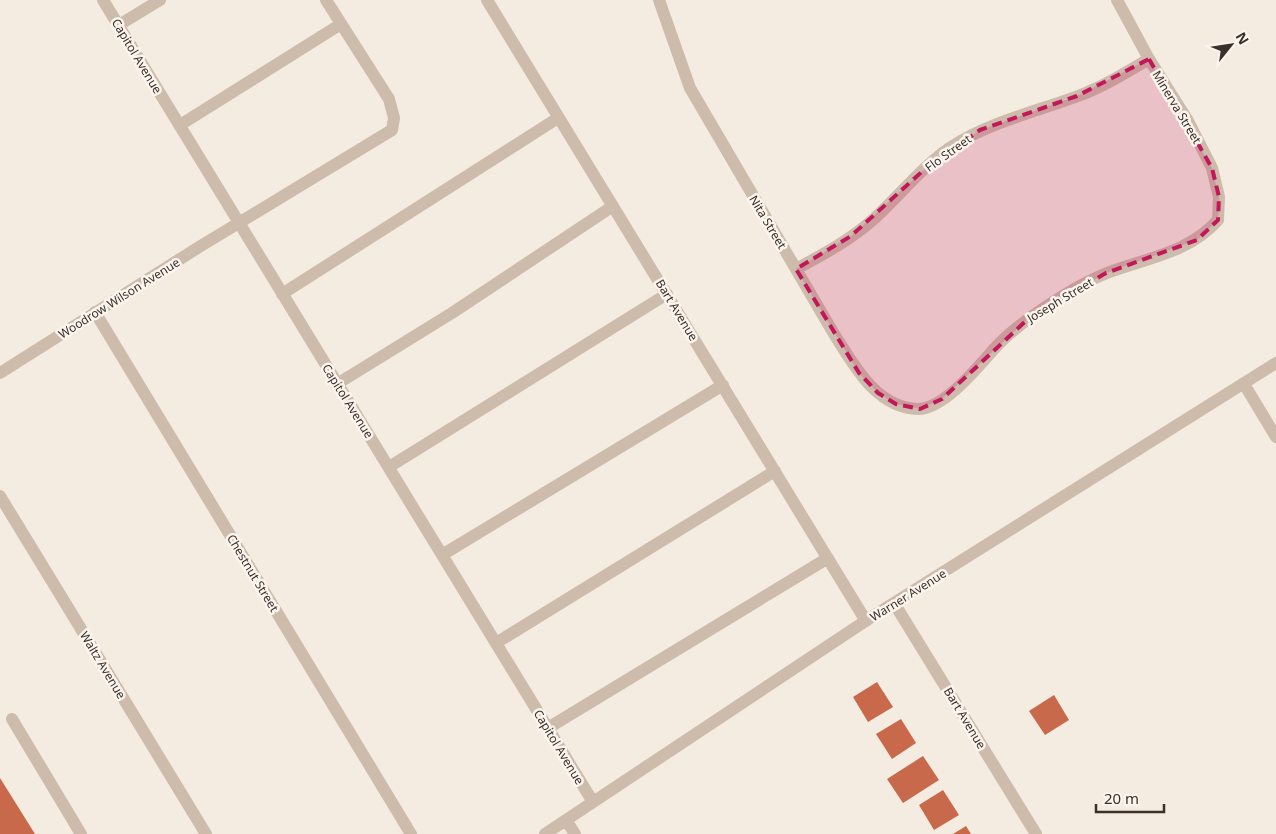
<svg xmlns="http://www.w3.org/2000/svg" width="1276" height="834" viewBox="0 0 1276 834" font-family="'Noto Sans',sans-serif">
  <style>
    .building { fill: #c8694b }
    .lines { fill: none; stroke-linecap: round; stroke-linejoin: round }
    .minor { stroke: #cdbbac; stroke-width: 12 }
    .marked { fill: #c2185b; fill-opacity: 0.2; stroke: #c2185b; stroke-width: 4; stroke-dasharray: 10 6; stroke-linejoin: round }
    .labels { text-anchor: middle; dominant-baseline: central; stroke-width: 5; stroke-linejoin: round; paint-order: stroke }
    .street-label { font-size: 12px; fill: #3b302b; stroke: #fbf5ee }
  </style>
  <rect width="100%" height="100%" fill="#f4ebe1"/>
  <path class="building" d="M877,682L893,707L868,722L853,697Z
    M1054,695L1069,720L1045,735L1029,711Z
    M901,719L916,743L892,759L876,734Z
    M923,756L939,780L903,803L887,779Z
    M0,778L35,834H0Z
    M943,790L959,815L934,830L919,805Z
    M966,826L971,834H953Z"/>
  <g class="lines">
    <path class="minor" d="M103,0L593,802
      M487,0L866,621
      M659,0L690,88L834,334C854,365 876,408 918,409C944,409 978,367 994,349C1017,323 1074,286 1107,273C1146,258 1189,253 1218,220L1219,197L1212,168L1188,121L1149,59L1117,0
      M119,25L160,0
      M180,125L341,24
      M796,269C824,254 852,239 876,217C901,194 923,166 951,147C990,122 1035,112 1078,96C1103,87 1125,73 1149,59
      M282,294L558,118
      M95,312L411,834
      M0,373L199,247L392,130L394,118L389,99L326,0
      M337,384L452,313L613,206
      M1244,384L1276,437
      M389,467L667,294
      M0,496L206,834
      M442,555L723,385
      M894,603L1036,834
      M496,643L775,471
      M12,719L81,834
      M548,728L828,558
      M566,820L575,834
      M545,834L873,616L1276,363"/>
  </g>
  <path class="marked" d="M1149,59L1212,168L1219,197L1218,220L1197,240L1106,273L1028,319L942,399L920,409L896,404L878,393L859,373L796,269L851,236L926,168L980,130L1077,96Z"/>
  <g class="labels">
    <g class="street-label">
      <text transform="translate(137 56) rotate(59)">Capitol Avenue</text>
      <text transform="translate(1177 107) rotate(59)">Minerva Street</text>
      <text transform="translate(948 153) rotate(-36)">Flo Street</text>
      <text transform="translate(768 222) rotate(59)">Nita Street</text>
      <text transform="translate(119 298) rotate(-32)">Woodrow Wilson Avenue</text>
      <text transform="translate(1060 300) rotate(-31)">Joseph Street</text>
      <text transform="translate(677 310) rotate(59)">Bart Avenue</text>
      <text transform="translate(348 401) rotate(58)">Capitol Avenue</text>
      <text transform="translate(253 573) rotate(59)">Chestnut Street</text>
      <text transform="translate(908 595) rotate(-32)">Warner Avenue</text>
      <text transform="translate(103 665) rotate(59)">Waltz Avenue</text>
      <text transform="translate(965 718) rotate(59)">Bart Avenue</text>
      <text transform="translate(559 747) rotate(59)">Capitol Avenue</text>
    </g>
  </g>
  <g transform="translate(1231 45) rotate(60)" stroke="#fbf5ee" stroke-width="4" paint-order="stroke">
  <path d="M0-4L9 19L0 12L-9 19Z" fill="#3b302b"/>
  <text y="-8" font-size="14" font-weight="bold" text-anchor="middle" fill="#3b302b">N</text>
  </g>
  <path d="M1096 804v8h68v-8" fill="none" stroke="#3b302b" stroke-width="2.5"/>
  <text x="1104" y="804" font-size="15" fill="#3b302b" stroke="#fbf5ee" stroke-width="4" paint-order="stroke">20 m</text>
</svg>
